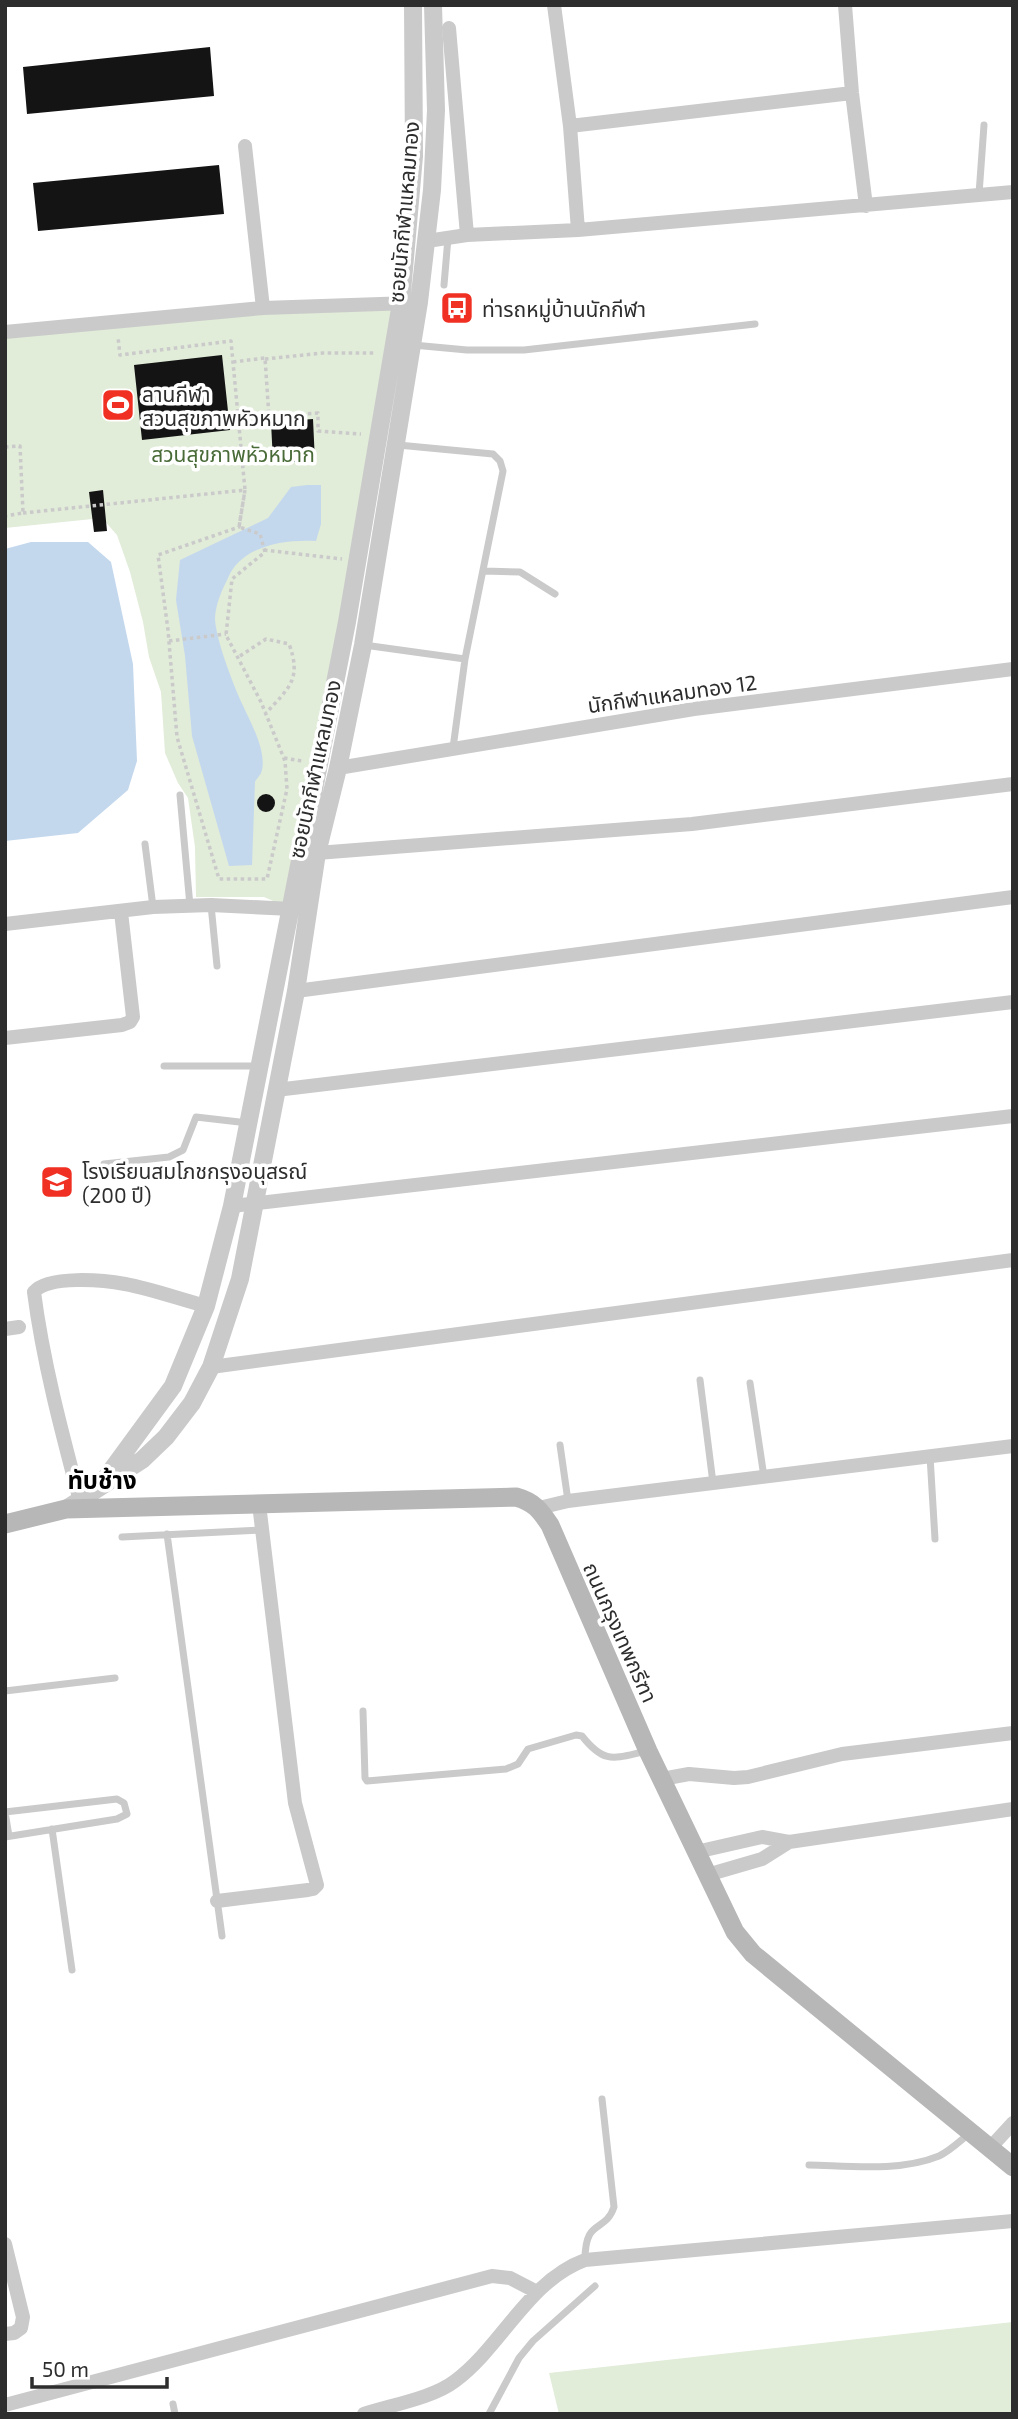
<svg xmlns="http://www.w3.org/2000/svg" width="1018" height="2419" viewBox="0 0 1018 2419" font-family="'Exo 2','Noto Sans Thai',sans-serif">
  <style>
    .green { fill: #e1ecd9 }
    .water { fill: #c4d8ed }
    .building { fill: #141414 }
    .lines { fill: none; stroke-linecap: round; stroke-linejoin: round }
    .path { stroke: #cacaca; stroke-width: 3.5; stroke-dasharray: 3.5 3.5; stroke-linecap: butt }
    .service { stroke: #cacaca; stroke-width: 7 }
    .minor { stroke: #cacaca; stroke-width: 14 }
    .tertiary { stroke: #cacaca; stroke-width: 18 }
    .secondary { stroke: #b7b7b7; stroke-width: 19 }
    .labels { text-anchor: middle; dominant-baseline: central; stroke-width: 7; stroke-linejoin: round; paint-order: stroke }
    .street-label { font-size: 21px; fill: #2d2d2d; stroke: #fff }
    .poi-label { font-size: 21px; fill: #2d2d2d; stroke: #fff; text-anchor: start }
    .park-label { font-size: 21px; fill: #496b38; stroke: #fff }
    .quarter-label { font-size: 24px; font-weight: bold; fill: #000; stroke: #fff }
  </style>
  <rect width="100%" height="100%" fill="#fff"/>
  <path class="green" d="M401,303L292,909L264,897H196L195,847L188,798L178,783L165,753L161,692L149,657L143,622L130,572L117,535L102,518L5,528V333Z
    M1013,2322V2414H559L549,2373Z"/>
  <path class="water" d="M307,485H321V524L316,541C284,539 241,546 228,578C222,590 215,605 215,619C216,639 231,678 239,697C247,716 269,752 261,773C261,774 255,781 255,782L252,865L229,866L192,736L185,656L176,600L180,560L268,518L291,487Z
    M31,542H88L111,562L133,664L137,761L128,790L78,833L5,841V549Z"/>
  <path class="building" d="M210,47L214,96L27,114L23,67Z
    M219,165L224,214L38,231L33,183Z
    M222,355L230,430L142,440L134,365Z
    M313,419L315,462H273L271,422Z
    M103,490L107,531L94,532L89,492Z
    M257 803a9 9 0 1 1 18 0a9 9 0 1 1-18 0Z"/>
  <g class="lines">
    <path class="path" d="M265,359L323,353H375
      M233,362L265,358L269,417
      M238,418L318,413V431L361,434
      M5,447L20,446L23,513L5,516
      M245,490L239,527L158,555L168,630L177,737L219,879H267L287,789L285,761L261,702L226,635L232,579L265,552L260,534L239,527L245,490
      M23,513L245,490L231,341L120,355L118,337
      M264,550L342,559
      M169,641L226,634
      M240,656L266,639L289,644C302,679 289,688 266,713
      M284,758L302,761"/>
    <path class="service" d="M979,194L984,125
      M444,285L448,238
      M413,345L467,350H524L755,324
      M398,445L493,454L500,461L503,471L465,659L453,748
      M484,571L520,572L555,594
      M364,645L465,659
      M180,795L190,906
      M145,844L153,907
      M211,905L217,966
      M164,1066H258
      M104,1164L169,1157L183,1150L196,1117L248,1123
      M700,1380L713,1483
      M750,1383L764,1477
      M560,1445L568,1501
      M930,1456L935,1539
      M167,1534L222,1936
      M122,1537L262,1530
      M5,1691L115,1678
      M363,1711L365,1778L367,1781L506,1769L518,1764L528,1749L576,1735L582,1736C605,1765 614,1758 647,1751
      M5,1812L117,1799L124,1803L127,1814L117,1819L5,1837
      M5,1812L9,1836
      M52,1829L72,1970
      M809,2165C850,2166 900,2172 939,2156C950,2151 961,2140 970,2133
      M585,2260C585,2217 605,2234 614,2207L602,2099
      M173,2404L175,2414
      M489,2414L519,2358L533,2341L595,2286"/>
    <path class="minor" d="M554,5L570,126L578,230
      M845,5L852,93L866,206
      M449,28L467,235
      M570,126L852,93
      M245,146L263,308
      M427,241L467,235L578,230L1013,192
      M5,332L263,308L410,303
      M338,768L694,709L1013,669
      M317,853L692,824L1013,784
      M5,924L153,907L211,905L292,909
      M296,991L1013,897
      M5,1038L122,1025L130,1022L133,1017L121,912
      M276,1090L1013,1002
      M232,1206L1013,1116
      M5,1329L19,1327
      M211,1367L1013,1260
      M80,1501C62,1433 43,1362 34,1292C48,1275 104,1280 125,1284C152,1289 179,1299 206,1306
      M539,1508L568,1501L1013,1446
      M662,1779L689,1774L734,1778L748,1777L842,1754L1013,1733
      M696,1852L762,1837L789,1842L1013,1809
      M707,1875L762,1859L789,1842
      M217,1901L308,1890L313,1889L317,1885L295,1803L259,1504
      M990,2148L1013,2123
      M5,2244L23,2317L21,2328L14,2333L5,2334
      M5,2405L492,2276L510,2278L537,2292
      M364,2414C391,2405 433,2398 455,2381C502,2346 528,2281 585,2260L1013,2221"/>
    <path class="tertiary" d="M102,1483L173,1386L206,1306L232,1206L347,622L401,303L414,156L413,5
      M66,1509L142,1460L166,1437L192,1403L211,1367L240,1279L296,991L317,853L338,768L363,645L419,302L432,190L434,151L436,110L433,5"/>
    <path class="secondary" d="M5,1524L66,1509L516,1497C534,1502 540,1510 550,1525L648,1751L735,1932L753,1954L1013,2167"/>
  </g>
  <defs>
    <symbol id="bus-square" viewBox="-11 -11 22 22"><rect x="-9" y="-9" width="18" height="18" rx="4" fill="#f03023" stroke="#fff"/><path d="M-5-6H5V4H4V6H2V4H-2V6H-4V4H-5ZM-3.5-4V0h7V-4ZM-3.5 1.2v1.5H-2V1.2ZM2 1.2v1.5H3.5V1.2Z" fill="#fff"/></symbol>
    <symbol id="stadium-square" viewBox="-11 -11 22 22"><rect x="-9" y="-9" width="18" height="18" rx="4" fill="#f03023" stroke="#fff"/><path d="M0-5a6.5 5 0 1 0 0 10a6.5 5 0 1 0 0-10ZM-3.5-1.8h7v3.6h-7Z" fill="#fff"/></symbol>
    <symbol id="school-square" viewBox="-11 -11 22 22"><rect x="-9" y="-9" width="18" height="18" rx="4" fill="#f03023" stroke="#fff"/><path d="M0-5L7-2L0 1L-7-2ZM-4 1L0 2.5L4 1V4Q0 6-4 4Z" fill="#fff"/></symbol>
  </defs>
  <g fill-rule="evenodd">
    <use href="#bus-square" x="438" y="289" width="38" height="38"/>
    <use href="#stadium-square" x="99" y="386" width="38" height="38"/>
    <use href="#school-square" x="38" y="1163" width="38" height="38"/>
  </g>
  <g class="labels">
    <g class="street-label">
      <text transform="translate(403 212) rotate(-85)">ซอยนักกีฬาแหลมทอง</text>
      <text transform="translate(672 693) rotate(-8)">นักกีฬาแหลมทอง 12</text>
      <text transform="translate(314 769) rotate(-78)">ซอยนักกีฬาแหลมทอง</text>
      <text transform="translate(621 1632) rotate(66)">ถนนกรุงเทพกรีฑา</text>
    </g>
    <g class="poi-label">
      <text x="482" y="308">ท่ารถหมู่บ้านนักกีฬา</text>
      <text x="142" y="393">ลานกีฬา<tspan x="142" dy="24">สวนสุขภาพหัวหมาก</tspan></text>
      <text x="82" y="1170">โรงเรียนสมโภชกรุงอนุสรณ์<tspan x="82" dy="24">(200 ปี)</tspan></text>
    </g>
    <g class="park-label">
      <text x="233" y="453">สวนสุขภาพหัวหมาก</text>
    </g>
    <g class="quarter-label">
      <text x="102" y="1479">ทับช้าง</text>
    </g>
  </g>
  <rect width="1018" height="2419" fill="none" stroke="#2d2d2d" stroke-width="14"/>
  <path d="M32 2377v10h135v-10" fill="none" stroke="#2d2d2d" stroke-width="3.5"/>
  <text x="42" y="2377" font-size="21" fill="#2d2d2d" stroke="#ffffff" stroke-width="5" paint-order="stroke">50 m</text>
</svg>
